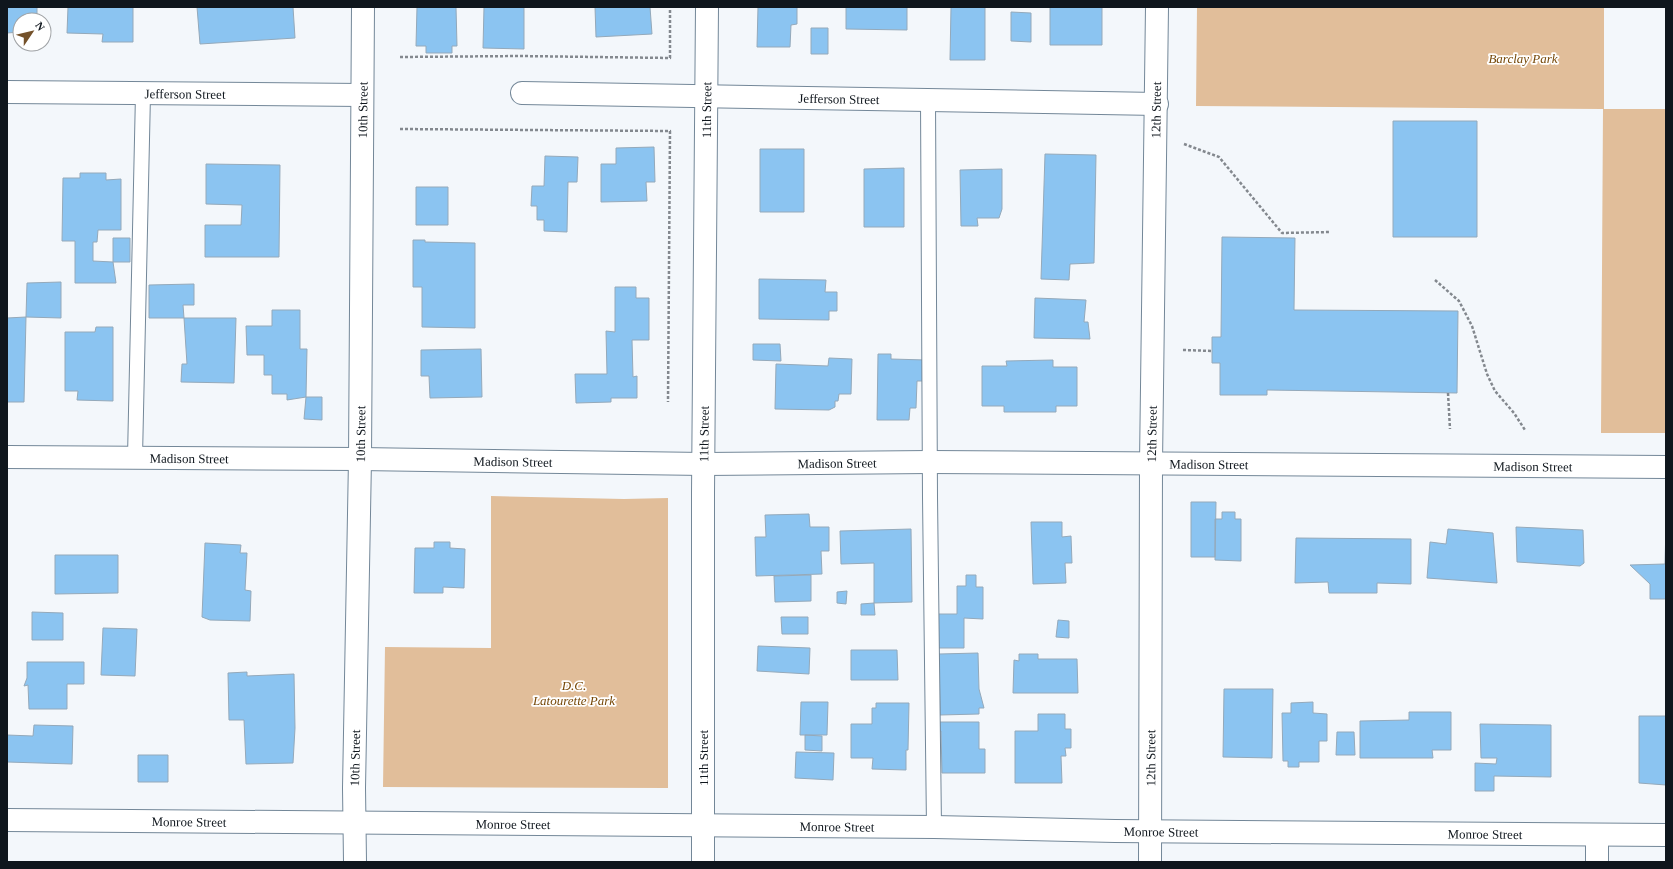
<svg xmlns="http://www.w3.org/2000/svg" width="1673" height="869" viewBox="0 0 1673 869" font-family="'Times New Roman',serif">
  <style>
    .green { fill: #e1be9a }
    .building { fill: #8bc4f1; stroke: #94a9ba }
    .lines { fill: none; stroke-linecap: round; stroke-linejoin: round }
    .service-casing { stroke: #738798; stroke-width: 16 }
    .minor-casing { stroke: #738798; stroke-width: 24 }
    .tertiary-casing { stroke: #738798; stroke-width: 24 }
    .path { stroke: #83888e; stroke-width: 2.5; stroke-dasharray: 3 2; stroke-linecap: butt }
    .service { stroke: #fff; stroke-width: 14 }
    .minor { stroke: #fff; stroke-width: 22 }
    .tertiary { stroke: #fff; stroke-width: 22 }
    .labels { text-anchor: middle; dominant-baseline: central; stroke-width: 3.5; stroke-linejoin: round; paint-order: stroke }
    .park-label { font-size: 13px; font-style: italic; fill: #764808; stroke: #fff }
    .street-label { font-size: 13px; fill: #0f161d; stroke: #fff }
  </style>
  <rect width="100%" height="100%" fill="#f3f7fb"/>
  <path class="green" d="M1197,7H1604V109H1666V433H1601L1603,109L1196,106Z
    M491,496L624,499L668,498V788L383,787L385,647L491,648Z"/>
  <path class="building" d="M7,7H37V20H20V32L7,33Z
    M68,7H133V42H102L103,34L67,33Z
    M197,7H293L295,38L200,44Z
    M417,7H456L457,46H452V53H426V46H416Z
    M484,7H524V49L483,48Z
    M595,7H650L652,34L596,37Z
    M758,7H797V24L791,25L790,47H757Z
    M846,7H907V30L846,29Z
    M951,7H985V60H950Z
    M1050,7H1102V45H1050Z
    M1011,12L1031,13V42L1011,41Z
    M811,28H828V54H811Z
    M1393,121H1477V237H1393Z
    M654,147L655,182H646L647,201L601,202V164H616V148Z
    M760,149H804V212H760Z
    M1045,154L1096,155L1094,263L1070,264L1069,280L1041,279Z
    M545,156L578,157L577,182H568L567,232L544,231V220H537V206H531L532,186H544Z
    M206,164L280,165L279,257H205V225H241L242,205L206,204Z
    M904,168V227H864V169Z
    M1002,169V209L999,218H977L978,226H961L960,170Z
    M80,173H106V180L121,179V230H98L97,242H93V261L113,262L116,283H75V241H62L63,178H80Z
    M416,187H448V225H416Z
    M1222,237L1295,238L1294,310L1458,311L1457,393L1267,390V395H1220V363H1212V337H1221Z
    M113,238H130V262H113Z
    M413,240H425V242L475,243V328L422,327V287H413Z
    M759,279L826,280L825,292H837V311H829V320L759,319Z
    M61,282V318L26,317L27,283Z
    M194,284V305H183L184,318H149V285Z
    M615,287H636V298H649V340H632L633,377L637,376V398H611V402L576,403L575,374H607L606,331L615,332Z
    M1035,298L1086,300L1084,322H1088L1090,339L1034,338Z
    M272,310H300V349H307L306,397L287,400V394H272V375H264V355H247L246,326H272Z
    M26,317L24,402H7V318Z
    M184,318H236L234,383L181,382L182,364H187Z
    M96,327H113V401L77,400L78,391H65V332H95Z
    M753,344H780L781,361L753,360Z
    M481,349L482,397L430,398L429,376H421V350Z
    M878,354H891V359L926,360V381H917L916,408H910L909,420H877Z
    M829,358L852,359L851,394H839L838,401H835V407L829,410L775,409L776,364L828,366Z
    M1053,360V367H1077V406H1056V412H1004V406H982V366H1007L1006,361Z
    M306,397H322V420L304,419Z
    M1191,502H1216L1215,557H1191Z
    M1222,512H1235V519H1241V561L1215,560V519H1222Z
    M809,514L810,527H829V551H821L822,574L756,576L755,537H766L765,515Z
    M1031,522H1062V537L1071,536L1072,563H1065L1066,583L1033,584Z
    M1666,525V599H1650V584L1630,565L1665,564Z
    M1516,527L1583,530L1584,563L1580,566L1517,562Z
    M911,529L912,602L874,603V563L841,564L840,531Z
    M1448,529L1493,533L1497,583L1427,578L1430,542L1446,544Z
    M1296,538L1411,539V584L1377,583V593H1329L1328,582L1295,583Z
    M434,542H450V548L465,549L464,588L443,587V593H414L415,548H434Z
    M205,543L241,545L240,553H247L245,590L251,591L250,621L210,620L202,617Z
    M55,555H118V593L55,594Z
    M811,575V601L775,602L774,576Z
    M966,575H976V587H983V619L964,618V648H938V614H957V586H966Z
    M847,591L846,604L837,603V592Z
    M874,603L875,615H861V604Z
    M32,612L63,613V640H32Z
    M781,617H808V634H782Z
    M1058,620L1069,621V638L1056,637Z
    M103,628L137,629L135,676L101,675Z
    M758,646L810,648L809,674L757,671Z
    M851,650H897L898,680H851Z
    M978,653L979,689L984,708H979V714L940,715L939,654Z
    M1019,654H1038V659H1077L1078,693H1013L1014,660L1019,661Z
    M27,662H84V684H67V709H29L28,685L24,686L27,678Z
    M247,672V676L294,674L295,728L293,763L246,764L244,720H229L228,673Z
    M1224,689H1273L1272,758L1223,757Z
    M801,702H828L827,735H800Z
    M1313,702V713L1327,714V741H1319V762H1299V767H1288V761H1283L1282,713H1291V703Z
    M876,703H909L908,750H906V770L872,769L873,758H851V724H872V708H876Z
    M1409,712H1451V750H1432L1433,758H1360V721L1409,720Z
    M1038,714H1065V729H1071V748H1065L1066,756H1061L1062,783H1015V731H1038Z
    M1639,716H1666V785L1639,783Z
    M937,722H979V749H985V773H942L941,731H937Z
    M1480,724L1551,725V777L1494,776V791H1475V763L1496,764L1497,758H1481Z
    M34,725L73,726L72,764L7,762V735L33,736Z
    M1337,732H1354L1355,755H1336Z
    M805,735L822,736V751L805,750Z
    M796,752L834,753L833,780L795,778Z
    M138,755H168V782H138Z"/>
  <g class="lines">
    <defs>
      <path id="service" d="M928,100L930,497L934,827
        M135,457L143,94"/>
      <g id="minor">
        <path id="s1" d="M7,92L362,95"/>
        <path id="s2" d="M522,93L1157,104"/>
        <path id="s3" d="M7,457L360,459L704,464L930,462L1666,467"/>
        <path id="s4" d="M7,820L934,827L1115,831L1666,835"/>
        <path id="s5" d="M355,862L354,788L360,459L363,7"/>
        <path id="s6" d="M703,862V493L707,7"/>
        <path d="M1597,862V835"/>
      </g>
      <g id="tertiary">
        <path id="s7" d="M1150,862L1151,463L1157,7"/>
      </g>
    </defs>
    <use href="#service" class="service-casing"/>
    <use href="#minor" class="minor-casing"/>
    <use href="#tertiary" class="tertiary-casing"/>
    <path class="path" d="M400,57L520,56L670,58V7
      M400,129L670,131L668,402
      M1184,144L1219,157L1282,233L1330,232
      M1435,280L1459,301L1472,326L1487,374L1495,391L1514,413L1525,430
      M1183,350L1212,351
      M1448,393L1450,429"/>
    <use href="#service" class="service"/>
    <use href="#minor" class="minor"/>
    <use href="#tertiary" class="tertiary"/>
  </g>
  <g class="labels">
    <g class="park-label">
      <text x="1523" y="58">Barclay Park</text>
      <text x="574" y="685">D.C.<tspan x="574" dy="15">Latourette Park</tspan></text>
    </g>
    <g class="street-label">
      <text stroke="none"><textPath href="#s1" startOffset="178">Jefferson Street</textPath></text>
      <text stroke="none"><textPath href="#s2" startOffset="317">Jefferson Street</textPath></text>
      <text stroke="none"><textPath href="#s5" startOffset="752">10th Street</textPath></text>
      <text stroke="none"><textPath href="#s6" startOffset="752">11th Street</textPath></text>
      <text stroke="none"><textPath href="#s7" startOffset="752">12th Street</textPath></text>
      <text stroke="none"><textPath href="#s6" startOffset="428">11th Street</textPath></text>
      <text stroke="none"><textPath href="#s7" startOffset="428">12th Street</textPath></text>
      <text stroke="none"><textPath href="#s5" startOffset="428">10th Street</textPath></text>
      <text stroke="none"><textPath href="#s3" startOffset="182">Madison Street</textPath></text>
      <text stroke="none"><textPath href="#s3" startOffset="506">Madison Street</textPath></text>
      <text stroke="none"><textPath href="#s3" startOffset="830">Madison Street</textPath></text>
      <text stroke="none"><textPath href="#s3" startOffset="1202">Madison Street</textPath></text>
      <text stroke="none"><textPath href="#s3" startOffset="1526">Madison Street</textPath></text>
      <text stroke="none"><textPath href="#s5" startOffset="104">10th Street</textPath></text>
      <text transform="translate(703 758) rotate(-90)">11th Street</text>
      <text stroke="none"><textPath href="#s7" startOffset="104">12th Street</textPath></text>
      <text stroke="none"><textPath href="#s4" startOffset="182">Monroe Street</textPath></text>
      <text stroke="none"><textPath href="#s4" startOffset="506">Monroe Street</textPath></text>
      <text stroke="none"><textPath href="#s4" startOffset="830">Monroe Street</textPath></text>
      <text stroke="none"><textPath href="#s4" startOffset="1154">Monroe Street</textPath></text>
      <text stroke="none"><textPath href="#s4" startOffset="1478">Monroe Street</textPath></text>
    </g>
  </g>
  <rect width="1673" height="869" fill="none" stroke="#0f161d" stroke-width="16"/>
  <g transform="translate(32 32) rotate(55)"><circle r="19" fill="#ffffff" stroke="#9fa2a5"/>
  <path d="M0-3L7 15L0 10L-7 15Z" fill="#74512a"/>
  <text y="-6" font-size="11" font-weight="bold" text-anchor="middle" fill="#0f161d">N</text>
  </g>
</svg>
